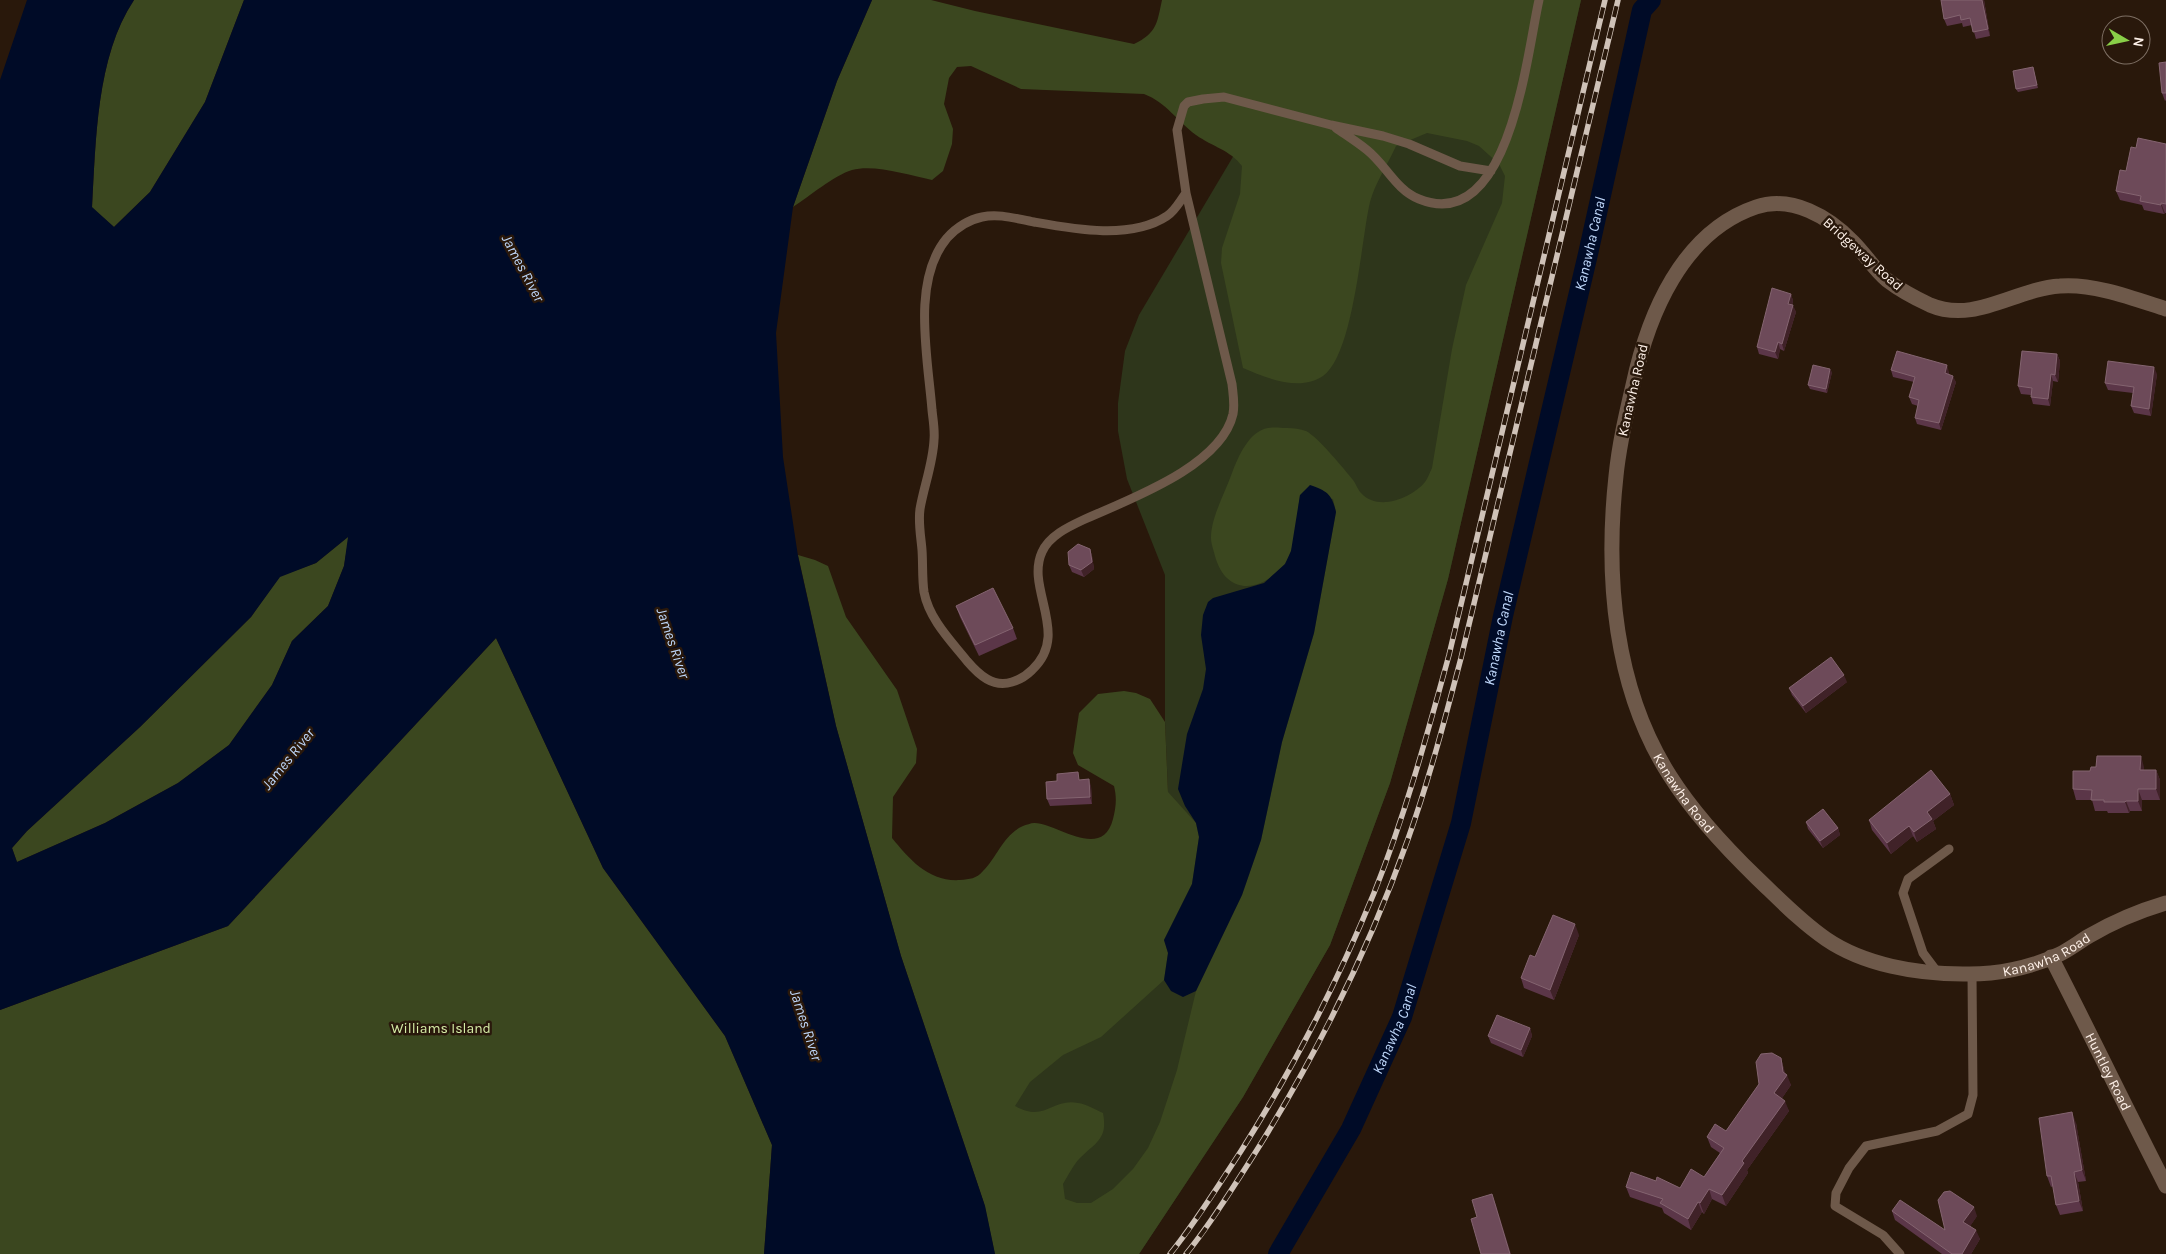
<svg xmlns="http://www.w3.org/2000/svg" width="2166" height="1254" viewBox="0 0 2166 1254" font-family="Karla,sans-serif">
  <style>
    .green { fill: #2e361b }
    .forest { fill: #3b471f }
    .water { fill: #000b27; fill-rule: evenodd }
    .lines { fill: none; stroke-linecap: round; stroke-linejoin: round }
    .canal { stroke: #000b27; stroke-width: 20 }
    .lane { stroke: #6e594a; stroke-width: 9 }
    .street { stroke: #6e594a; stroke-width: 15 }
    .rail-casing { stroke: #cfc2b8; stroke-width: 5.5 }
    .rail { stroke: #29180b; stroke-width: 4; stroke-dasharray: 11; stroke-linecap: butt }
    .wall { fill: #5b3648 }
    .shaded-wall { fill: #402228 }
    .building { fill: #6d4a59; stroke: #846470 }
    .labels { text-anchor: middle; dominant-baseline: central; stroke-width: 5; stroke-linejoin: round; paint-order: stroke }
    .street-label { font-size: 14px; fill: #fef1e9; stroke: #29180b }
    .park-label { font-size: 14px; fill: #d5eca6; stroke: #29180b }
    .water-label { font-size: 15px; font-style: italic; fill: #bdd6f9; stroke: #29180b }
  </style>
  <rect width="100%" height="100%" fill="#29180b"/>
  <path class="green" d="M1581,0L1448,579L1390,783L1330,945L1243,1097L1139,1254H995L925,926L1063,878L1168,792L1165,722V575L1127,479L1118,431V403L1125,351L1139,315L1234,155Z"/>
  <path class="forest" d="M134,0H244L205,102L150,192L114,227L92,208C96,141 96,57 134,0Z
    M872,0H931L975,11L1134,44C1157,33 1157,23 1162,0H1581L1448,579L1390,783L1330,945L1243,1097L1139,1254H995L985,1206L901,956L836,726L798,555L815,560L828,566L846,617L897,690L917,749L916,763L893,797L892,838C910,860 929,882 960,880C970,879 976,879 983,871C998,856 1003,835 1023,826C1026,825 1031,823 1034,823C1055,822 1102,862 1113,819C1116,807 1117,798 1114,786L1078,765L1073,753L1079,713L1098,694L1124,691L1136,693L1150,699L1165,722L1168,792L1196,823L1199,837L1192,884L1164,940L1168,953L1164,980L1101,1037L1063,1055L1030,1082L1015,1106C1045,1123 1052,1098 1078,1103C1086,1104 1096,1110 1103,1113C1108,1139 1096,1142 1080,1158C1073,1165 1068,1176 1063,1184L1065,1199L1077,1203H1091L1113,1189L1133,1169L1148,1148L1160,1122L1177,1070L1196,991L1242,895L1261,840L1282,742L1314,633L1336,512L1333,499L1300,495C1297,514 1296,551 1284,565C1261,593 1226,596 1215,556C1214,551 1211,544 1211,538C1211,517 1225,493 1232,473C1238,457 1249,431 1268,428C1274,427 1281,428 1287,428C1294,428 1300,429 1306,431C1317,436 1345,470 1353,480C1356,484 1358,490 1361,493C1378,512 1412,498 1425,482C1428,478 1430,472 1432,468L1452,349L1466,285L1502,203L1505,176L1499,164L1479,146L1467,141L1427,133L1396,146C1388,164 1375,183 1370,202C1361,240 1354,354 1323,376C1300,392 1266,378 1243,368L1221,263L1222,248L1240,194L1242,166C1230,150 1213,147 1196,135C1178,122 1166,102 1144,94L1021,89L971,66L957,67L949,78L944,104L953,129L952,144L943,171L932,180C909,175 874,164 852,170C833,176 810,196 793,207L837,81Z
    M349,536L344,566L328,606L292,641L272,685L229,745L178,783L105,823L17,862L12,848L27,831L140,727L251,617L280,576L316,563Z
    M496,638L603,868L725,1036L772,1145L764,1254H0V1010L228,926Z"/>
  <path class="water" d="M27,0H134C96,57 96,141 92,207L114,227L150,192L205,102L244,0H872L837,81L793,207L776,333L783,457L798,556L836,726L901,956L985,1206L995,1254H764L772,1145L725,1036L603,868L496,638L228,926L0,1010V80ZM348,537L344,566L328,606L292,641L272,685L229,745L178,783L105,823L17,862L12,848L27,831L140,727L251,617L280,577L316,563Z
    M1310,485C1327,491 1332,494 1336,512L1314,633L1282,742L1261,840L1242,895L1196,991L1183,997L1171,991L1164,980L1168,953L1164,940L1192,884L1199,837L1196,823L1185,806L1178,789L1187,734L1203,689L1206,669L1201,635L1203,615L1208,602L1213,598L1264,583L1285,564L1291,551L1300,495Z"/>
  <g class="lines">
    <path class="canal" id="s1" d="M1278,1254L1351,1129L1402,1017L1461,823L1503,616L1588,254L1642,10L1651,0"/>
    <path class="lane" d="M1336,128C1346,135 1357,142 1367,150C1386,165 1396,190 1419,199C1510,236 1527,52 1539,0
      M1186,193L1232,384C1233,394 1235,404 1233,414C1221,467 1127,500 1083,520C1068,527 1049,536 1042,552C1025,589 1071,634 1032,670C1027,675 1019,680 1012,682C993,688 979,675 967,661C951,641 929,619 924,592C922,578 923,564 922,550C921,537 918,523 920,509C924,486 933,463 934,440C935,430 933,420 932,410C928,358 911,281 947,238C956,228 968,220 982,217C999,213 1017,219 1034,222C1073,229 1131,240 1167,216C1175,211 1180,201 1186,193Z
      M1186,193L1177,130L1184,106L1188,102L1203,99L1224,97L1331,125L1383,136L1409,144L1460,166L1491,171
      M1938,973L1923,953L1903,893L1908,879L1949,849
      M1900,1254L1883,1235L1835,1206L1836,1193L1849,1168L1866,1146L1937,1131L1968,1114L1973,1095L1972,974"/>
    <g class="street">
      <path id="s2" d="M2166,309C2135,299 2093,283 2060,286C2015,289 1975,324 1930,305C1915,298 1900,290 1887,280C1874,269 1865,254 1853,242C1829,217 1792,195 1756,207C1682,232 1648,315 1633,385C1626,415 1619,445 1616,476C1605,577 1614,689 1670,776C1694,814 1725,847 1757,878C1779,899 1801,922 1826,939C1864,965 1917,974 1963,974C1995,975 2031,968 2060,954C2070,949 2079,942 2089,936C2113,922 2139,911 2166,903"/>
      <path id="s3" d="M2051,957C2090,1033 2127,1110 2166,1186"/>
    </g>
    <defs>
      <path id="rail" d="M1170,1254C1196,1222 1218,1186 1241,1151C1293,1069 1337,983 1374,893C1405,816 1427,735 1449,655L1605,0
        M1186,1254C1210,1225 1230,1192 1250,1161C1314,1060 1368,952 1408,839C1429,780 1445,719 1461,658L1618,0"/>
    </defs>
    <use href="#rail" class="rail-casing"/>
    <use href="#rail" class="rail"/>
  </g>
  <path class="wall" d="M1984,0L1990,36L1976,39L1972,25L1963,27L1962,23L1947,26L1944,19Z
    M2166,62V100L2165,101L2162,93Z
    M2033,67L2038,88L2018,92L2016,89Z
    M2166,144V213H2165L2164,214L2144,210L2142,205L2120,200L2116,191L2126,171Z
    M1791,294L1793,301L1792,305L1796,312L1784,351L1780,349L1778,359L1759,354L1757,347Z
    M2057,354L2060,361L2058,382L2053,381L2050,406L2033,404L2031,397V395L2021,394L2018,386Z
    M1891,370L1949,372V375L1956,382L1941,430L1917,424L1915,418L1918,406L1912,404L1909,397L1914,382L1893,377Z
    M1832,372L1827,393L1810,389L1808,385Z
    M2157,374L2151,416L2134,413L2131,406L2133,393L2108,390L2105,383Z
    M1090,549L1092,556L1094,569L1084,577L1072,572L1069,565Z
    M956,606L1013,628L1017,639L979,656L960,617Z
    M1847,682L1806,713L1792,695L1789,688Z
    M2144,767V770H2156L2160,780V800H2142V811H2130L2129,813H2108L2107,811H2095L2092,800H2076L2073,789L2090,771Z
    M1081,780L1091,786L1092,804L1050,806L1047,799Z
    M1950,794L1954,805L1933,821L1936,829L1917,842L1913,836L1891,854L1872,830L1869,820Z
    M1806,822L1838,828L1840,835L1823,848L1808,829Z
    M1579,935L1554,1000L1524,988L1521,978L1535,957Z
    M1530,1028L1532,1036L1523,1057L1491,1043L1488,1036Z
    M1781,1058L1785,1074L1791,1085L1782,1098L1789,1111L1747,1170L1748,1173L1726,1206L1712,1199L1704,1214L1702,1212L1691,1230L1664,1213L1662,1208L1630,1197L1626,1187L1680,1188L1704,1177L1720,1153L1711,1147L1707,1137L1726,1131Z
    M2076,1123L2086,1181L2078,1182L2083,1211L2060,1215L2056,1205L2053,1186L2051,1187L2047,1176Z
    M1892,1211L1945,1230L1977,1216L1970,1226L1980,1239L1971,1254H1942L1895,1220Z"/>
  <path class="shaded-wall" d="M1982,0H1984L1990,36L1988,29Z
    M2161,203L2165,213L2164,214L2161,205Z
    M1791,294L1793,301L1790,311L1788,304Z
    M1793,305L1796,312L1784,351L1782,344Z
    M1778,342L1780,349L1778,359L1775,352Z
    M2057,354L2060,361L2058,382L2055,375Z
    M1947,365L1949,372L1947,380L1945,373Z
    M2154,367L2157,374L2151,416L2149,409Z
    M1830,369L1832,372L1827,393L1826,389Z
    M2051,374L2053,381L2050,406L2048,399Z
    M1953,376L1956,382L1941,430L1939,423Z
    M1090,549L1092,556L1094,569L1084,577L1081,570Z
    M1844,675L1847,682L1806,713L1803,706Z
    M2141,756L2144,767V780L2140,770Z
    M2156,770L2160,780V800L2156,789Z
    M1089,779L1091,786L1092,804L1090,797Z
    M2138,789L2142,800V811L2138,801Z
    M1950,794L1954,805L1933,821L1936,829L1917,842L1914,832L1927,812Z
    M2126,801L2130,811L2129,813L2125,802Z
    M1909,826L1913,836L1891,854L1887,843Z
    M1838,828L1840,835L1823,848L1820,841Z
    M1575,924L1579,935L1554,1000L1550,990Z
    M1530,1028L1532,1036L1523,1057L1521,1050Z
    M1781,1058L1784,1069L1786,1077L1787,1075L1791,1085L1778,1104L1774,1093L1783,1072Z
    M1785,1101L1789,1111L1747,1170L1748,1173L1726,1206L1722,1195L1742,1161Z
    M2072,1112L2076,1123L2086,1181L2082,1170Z
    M2074,1172L2078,1182L2083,1211L2079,1201Z
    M1709,1189L1712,1199L1704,1214L1700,1203Z
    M1492,1194L1496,1205L1511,1254H1510Z
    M1698,1202L1702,1212L1691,1230L1688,1219Z
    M1974,1207L1977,1216L1967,1231L1963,1222Z
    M1976,1230L1980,1239L1971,1254H1962Z"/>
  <path class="building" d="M1941,0H1982L1988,29L1973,32L1970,18L1961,20L1960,15L1944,19Z
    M2166,62V93H2162L2159,63Z
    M2033,67L2037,85L2016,89L2013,71Z
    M2138,138L2166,144V204L2161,203V205L2140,201L2141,196L2116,191L2120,170L2126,171L2131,147L2136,148Z
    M1772,288L1791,294L1788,304L1793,305L1782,344L1778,342L1775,352L1757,347Z
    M1897,351L1947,365L1945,373L1953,376L1939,423L1915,418L1919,400L1909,397L1915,377L1891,370Z
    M2022,351L2057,354L2055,375L2051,374L2048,399L2031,397L2032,388L2018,386Z
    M2108,361L2154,367L2149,409L2131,406L2134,387L2105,383Z
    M1813,365L1830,369L1826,389L1808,385Z
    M1078,544L1090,549L1092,562L1081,570L1069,565L1068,552Z
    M993,588L1013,628L975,645L956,606Z
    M1831,657L1844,675L1803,706L1789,688Z
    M2097,756H2141L2140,770H2156V789H2138V801H2126L2125,802H2104V800H2091L2092,790L2073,789V771H2090L2091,767H2096Z
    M1931,770L1950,794L1927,812L1932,819L1914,832L1909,826L1887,843L1869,820Z
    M1078,772L1079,780L1089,779L1090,797L1047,799L1046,782L1057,781V774Z
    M1823,809L1838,828L1820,841L1806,822Z
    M1553,915L1575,924L1550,990L1521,978L1530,955L1535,957Z
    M1497,1015L1530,1028L1521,1050L1488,1036Z
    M1772,1053L1781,1058L1783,1072L1787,1075L1774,1093L1785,1101L1742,1161L1744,1163L1722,1195L1709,1189L1700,1203L1698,1202L1688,1219L1660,1203L1663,1199L1626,1187L1631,1172L1656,1181L1657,1177L1680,1188L1691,1169L1704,1177L1724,1148L1707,1137L1715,1124L1726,1131L1759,1084L1756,1062L1761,1054Z
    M2072,1112L2082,1170L2074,1172L2079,1201L2056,1205L2051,1176H2047L2039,1118Z
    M1950,1191L1974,1207L1963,1222L1976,1230L1962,1254H1952L1892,1211L1900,1200L1945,1230L1938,1200L1944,1192Z
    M1492,1194L1510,1254H1481L1471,1219L1477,1217L1472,1200Z"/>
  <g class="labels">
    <g class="street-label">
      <text transform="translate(1863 254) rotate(42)">Bridgeway Road</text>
      <text transform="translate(1633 390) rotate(-77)">Kanawha Road</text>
      <text stroke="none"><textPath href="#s2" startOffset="1104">Kanawha Road</textPath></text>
      <text stroke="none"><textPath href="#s2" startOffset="1539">Kanawha Road</textPath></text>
      <text stroke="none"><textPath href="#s3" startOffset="128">Huntley Road</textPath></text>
    </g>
    <g class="park-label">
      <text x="441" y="1028">Williams Island</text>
    </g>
    <g class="water-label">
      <text stroke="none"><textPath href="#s1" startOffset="1064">Kanawha Canal</textPath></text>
      <text transform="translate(523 268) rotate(62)">James River</text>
      <text stroke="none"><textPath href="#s1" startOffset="659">Kanawha Canal</textPath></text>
      <text transform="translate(673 643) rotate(71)">James River</text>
      <text transform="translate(288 759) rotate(-51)">James River</text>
      <text transform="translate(806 1025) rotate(72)">James River</text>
      <text stroke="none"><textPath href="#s1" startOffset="254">Kanawha Canal</textPath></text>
    </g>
  </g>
  <g transform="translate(2126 40) rotate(99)"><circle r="24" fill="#29180b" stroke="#7e6f64"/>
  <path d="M0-4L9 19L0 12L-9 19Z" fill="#89cf48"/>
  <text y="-8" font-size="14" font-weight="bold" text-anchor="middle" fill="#fef1e9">N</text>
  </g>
</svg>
